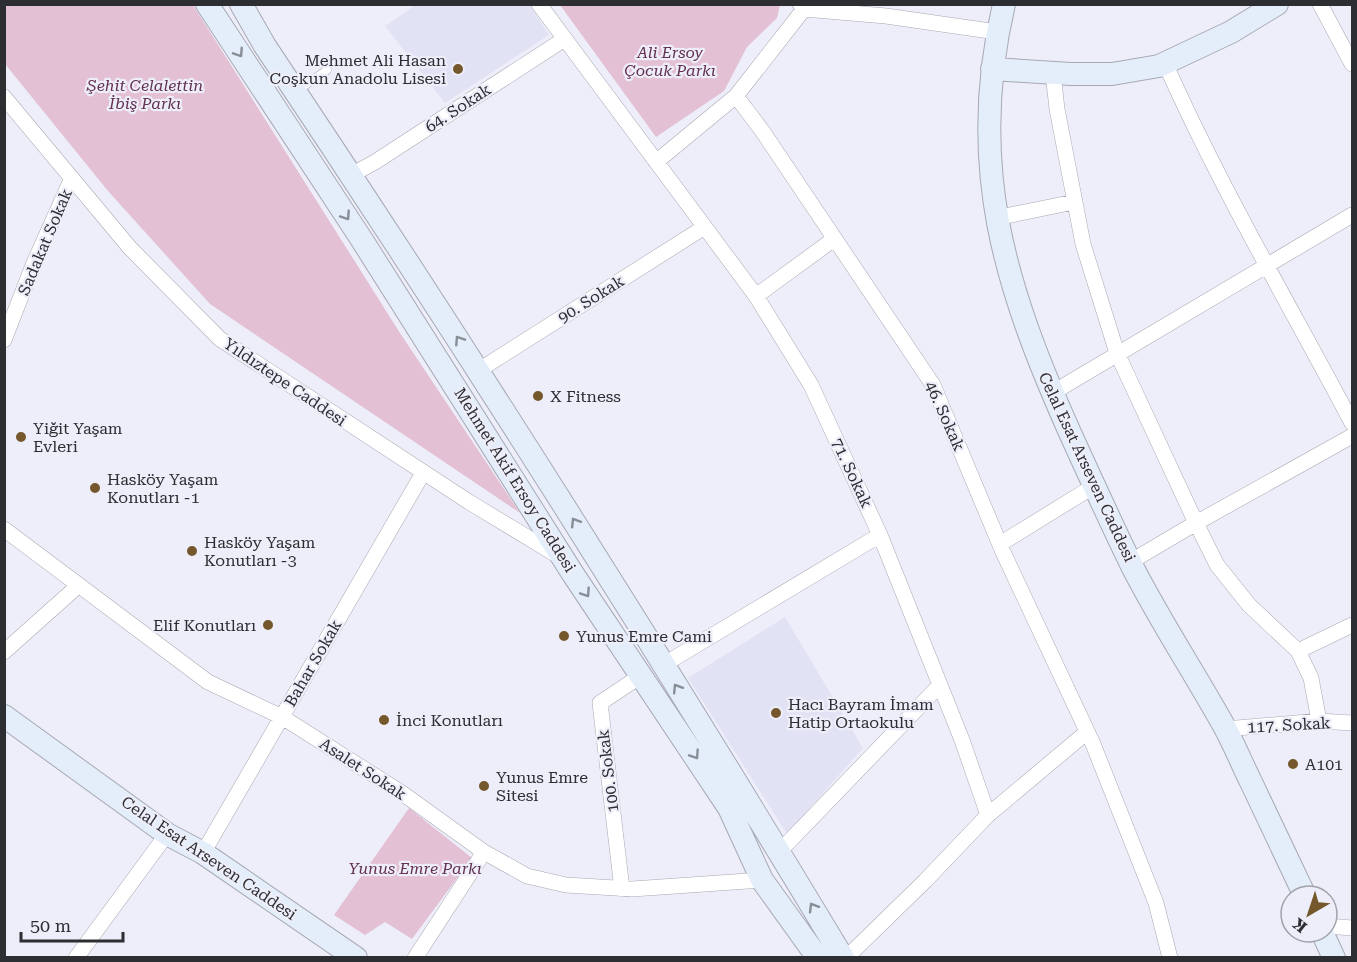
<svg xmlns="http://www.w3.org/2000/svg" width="1357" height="962" viewBox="0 0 1357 962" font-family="'Roboto Serif',serif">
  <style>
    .built { fill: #e1e3f5 }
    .green { fill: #e3c0d4 }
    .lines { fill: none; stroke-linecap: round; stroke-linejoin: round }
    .lane-casing { stroke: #a8a9b3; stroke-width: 9 }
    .street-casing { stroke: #a8a9b3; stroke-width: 16 }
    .secondary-casing { stroke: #a8a9b3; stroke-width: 24 }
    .lane { stroke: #fff; stroke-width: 8 }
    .street { stroke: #fff; stroke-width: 15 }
    .secondary { stroke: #e3eefa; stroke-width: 22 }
    .oneway { stroke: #888e96 }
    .poi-dot { fill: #74572b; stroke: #edeef9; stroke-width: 2 }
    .labels { text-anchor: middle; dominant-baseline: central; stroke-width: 4.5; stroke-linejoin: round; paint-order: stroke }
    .park-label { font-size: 16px; font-style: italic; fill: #643151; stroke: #edeef9 }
    .poi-label { font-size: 16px; fill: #2d2e32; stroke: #edeef9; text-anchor: start }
    .street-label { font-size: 16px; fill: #2d2e32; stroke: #edeef9 }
  </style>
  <rect width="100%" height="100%" fill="#edeef9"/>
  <path class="built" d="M417,4L530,5L549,35L445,103L385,26Z
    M785,617L863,748L787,834L688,678Z"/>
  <path class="green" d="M780,4L777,18L747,47L724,91L656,137L560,5Z
    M4,5H193L400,333L520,513L210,304L108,191L5,64Z
    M409,808L472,858L412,939L385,922L365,935L334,915Z"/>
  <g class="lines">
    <defs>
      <path id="lane" d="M297,91L327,70"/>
      <path id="street" d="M539,4L756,296L811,385L880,535L962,740L988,815
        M800,4L804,9L886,16L997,32
        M1320,4L1352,64
        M1165,63C1220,187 1289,304 1352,423
        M1053,73L1057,109L1083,244L1117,353L1196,523L1352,436
        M736,96L763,132L933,385L1003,552L1093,744L1156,903L1170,958
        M4,97L130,248L220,339L469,502L560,557
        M656,162L736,96L804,9
        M351,175L375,162L563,40
        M996,218L1074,202
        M756,296L834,239
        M4,340L34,263L72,178
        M479,370L703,228
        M1052,393L1352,215
        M4,529L208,682L282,717L402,793L484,852L527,876L566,885L632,889L762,880
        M1000,544L1094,486
        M1130,562L1196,523L1217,565L1249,605L1298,651L1352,625
        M1298,651L1311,678L1319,721
        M4,652L79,585
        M663,665L880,535
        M1225,729L1319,721L1352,723
        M779,852L940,685
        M203,853L423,473
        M622,889L600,703L642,675
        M1327,926L1352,928
        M76,958L167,834
        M415,958L484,852
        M846,958L925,881L988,815L1087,732"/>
      <path id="secondary" d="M207,4L362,240L573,574L729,808L762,880L818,958
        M241,4L265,46C465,345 657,649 843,958
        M1004,4C966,166 1005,288 1071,435C1091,479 1111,523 1132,566C1160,621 1194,672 1224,726C1234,744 1242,764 1251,782C1269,820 1287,858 1305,896
        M992,69L1071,74H1112L1159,66L1231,32L1277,4
        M4,716L167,834L203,853L356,958
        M1322,932L1334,958"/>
    </defs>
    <use href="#lane" class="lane-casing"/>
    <use href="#street" class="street-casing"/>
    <use href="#secondary" class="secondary-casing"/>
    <use href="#lane" class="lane"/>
    <use href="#street" class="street"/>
    <use href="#secondary" class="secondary"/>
  </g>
  <defs><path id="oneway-chevron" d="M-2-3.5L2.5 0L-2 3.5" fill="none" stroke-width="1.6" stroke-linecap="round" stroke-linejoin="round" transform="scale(1.5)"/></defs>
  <g class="oneway">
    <use href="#oneway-chevron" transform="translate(239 53) rotate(57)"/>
    <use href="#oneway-chevron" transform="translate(346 216) rotate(56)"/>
    <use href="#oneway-chevron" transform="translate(459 340) rotate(-123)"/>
    <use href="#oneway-chevron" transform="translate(575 522) rotate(-122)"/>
    <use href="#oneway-chevron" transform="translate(586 593) rotate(56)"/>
    <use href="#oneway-chevron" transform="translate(677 688) rotate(-122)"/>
    <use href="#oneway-chevron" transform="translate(695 755) rotate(56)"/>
    <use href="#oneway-chevron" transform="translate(813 907) rotate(-121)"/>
  </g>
  <g class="poi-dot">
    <circle cx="458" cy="69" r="6"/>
    <circle cx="538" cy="396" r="6"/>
    <circle cx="21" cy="437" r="6"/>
    <circle cx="95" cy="488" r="6"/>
    <circle cx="192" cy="551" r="6"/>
    <circle cx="268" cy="625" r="6"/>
    <circle cx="564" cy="636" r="6"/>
    <circle cx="776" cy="713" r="6"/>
    <circle cx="384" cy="720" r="6"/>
    <circle cx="1293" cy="764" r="6"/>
    <circle cx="484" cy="786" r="6"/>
  </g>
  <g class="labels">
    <g class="park-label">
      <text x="670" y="52">Ali Ersoy<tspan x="670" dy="18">Çocuk Parkı</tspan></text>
      <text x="145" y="85">Şehit Celalettin<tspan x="145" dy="18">İbiş Parkı</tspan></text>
      <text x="415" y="868">Yunus Emre Parkı</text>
    </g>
    <g class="poi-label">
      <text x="446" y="60" text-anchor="end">Mehmet Ali Hasan<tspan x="446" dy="18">Coşkun Anadolu Lisesi</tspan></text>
      <text x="550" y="396">X Fitness</text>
      <text x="33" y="428">Yiğit Yaşam<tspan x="33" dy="18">Evleri</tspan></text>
      <text x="107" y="479">Hasköy Yaşam<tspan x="107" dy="18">Konutları -1</tspan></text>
      <text x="204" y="542">Hasköy Yaşam<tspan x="204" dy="18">Konutları -3</tspan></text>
      <text x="256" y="625" text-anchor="end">Elif Konutları</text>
      <text x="576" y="636">Yunus Emre Cami</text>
      <text x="788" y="704">Hacı Bayram İmam<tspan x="788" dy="18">Hatip Ortaokulu</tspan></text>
      <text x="396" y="720">İnci Konutları</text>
      <text x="1305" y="764">A101</text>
      <text x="496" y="777">Yunus Emre<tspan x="496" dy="18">Sitesi</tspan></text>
    </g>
    <g class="street-label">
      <text transform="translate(458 108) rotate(-33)">64. Sokak</text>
      <text transform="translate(45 242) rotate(-67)">Sadakat Sokak</text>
      <text transform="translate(591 299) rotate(-32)">90. Sokak</text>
      <text transform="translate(285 382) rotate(34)">Yıldıztepe Caddesi</text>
      <text transform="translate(945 416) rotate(66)">46. Sokak</text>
      <text transform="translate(1087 467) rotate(65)">Celal Esat Arseven Caddesi</text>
      <text transform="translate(852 473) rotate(65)">71. Sokak</text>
      <text transform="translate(515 480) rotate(58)">Mehmet Akif Ersoy Caddesi</text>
      <text transform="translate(313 663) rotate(-60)">Bahar Sokak</text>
      <text transform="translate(1289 725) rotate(-3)">117. Sokak</text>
      <text transform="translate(363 769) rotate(33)">Asalet Sokak</text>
      <text transform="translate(608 771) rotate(-97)">100. Sokak</text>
      <text transform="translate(209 858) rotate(34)">Celal Esat Arseven Caddesi</text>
    </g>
  </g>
  <rect width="1357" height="962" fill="none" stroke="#2d2e32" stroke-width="12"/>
  <g transform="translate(1309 914) rotate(219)"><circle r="28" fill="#edeef9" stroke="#a0a1a9" stroke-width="1.5"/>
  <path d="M0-4.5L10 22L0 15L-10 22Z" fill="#74572b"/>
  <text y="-9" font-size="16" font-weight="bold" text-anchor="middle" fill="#2d2e32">K</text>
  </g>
  <path d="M21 932v9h102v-9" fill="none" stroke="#2d2e32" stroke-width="3"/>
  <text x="30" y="932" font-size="18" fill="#2d2e32" stroke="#edeef9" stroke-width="4.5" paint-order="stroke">50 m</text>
</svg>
